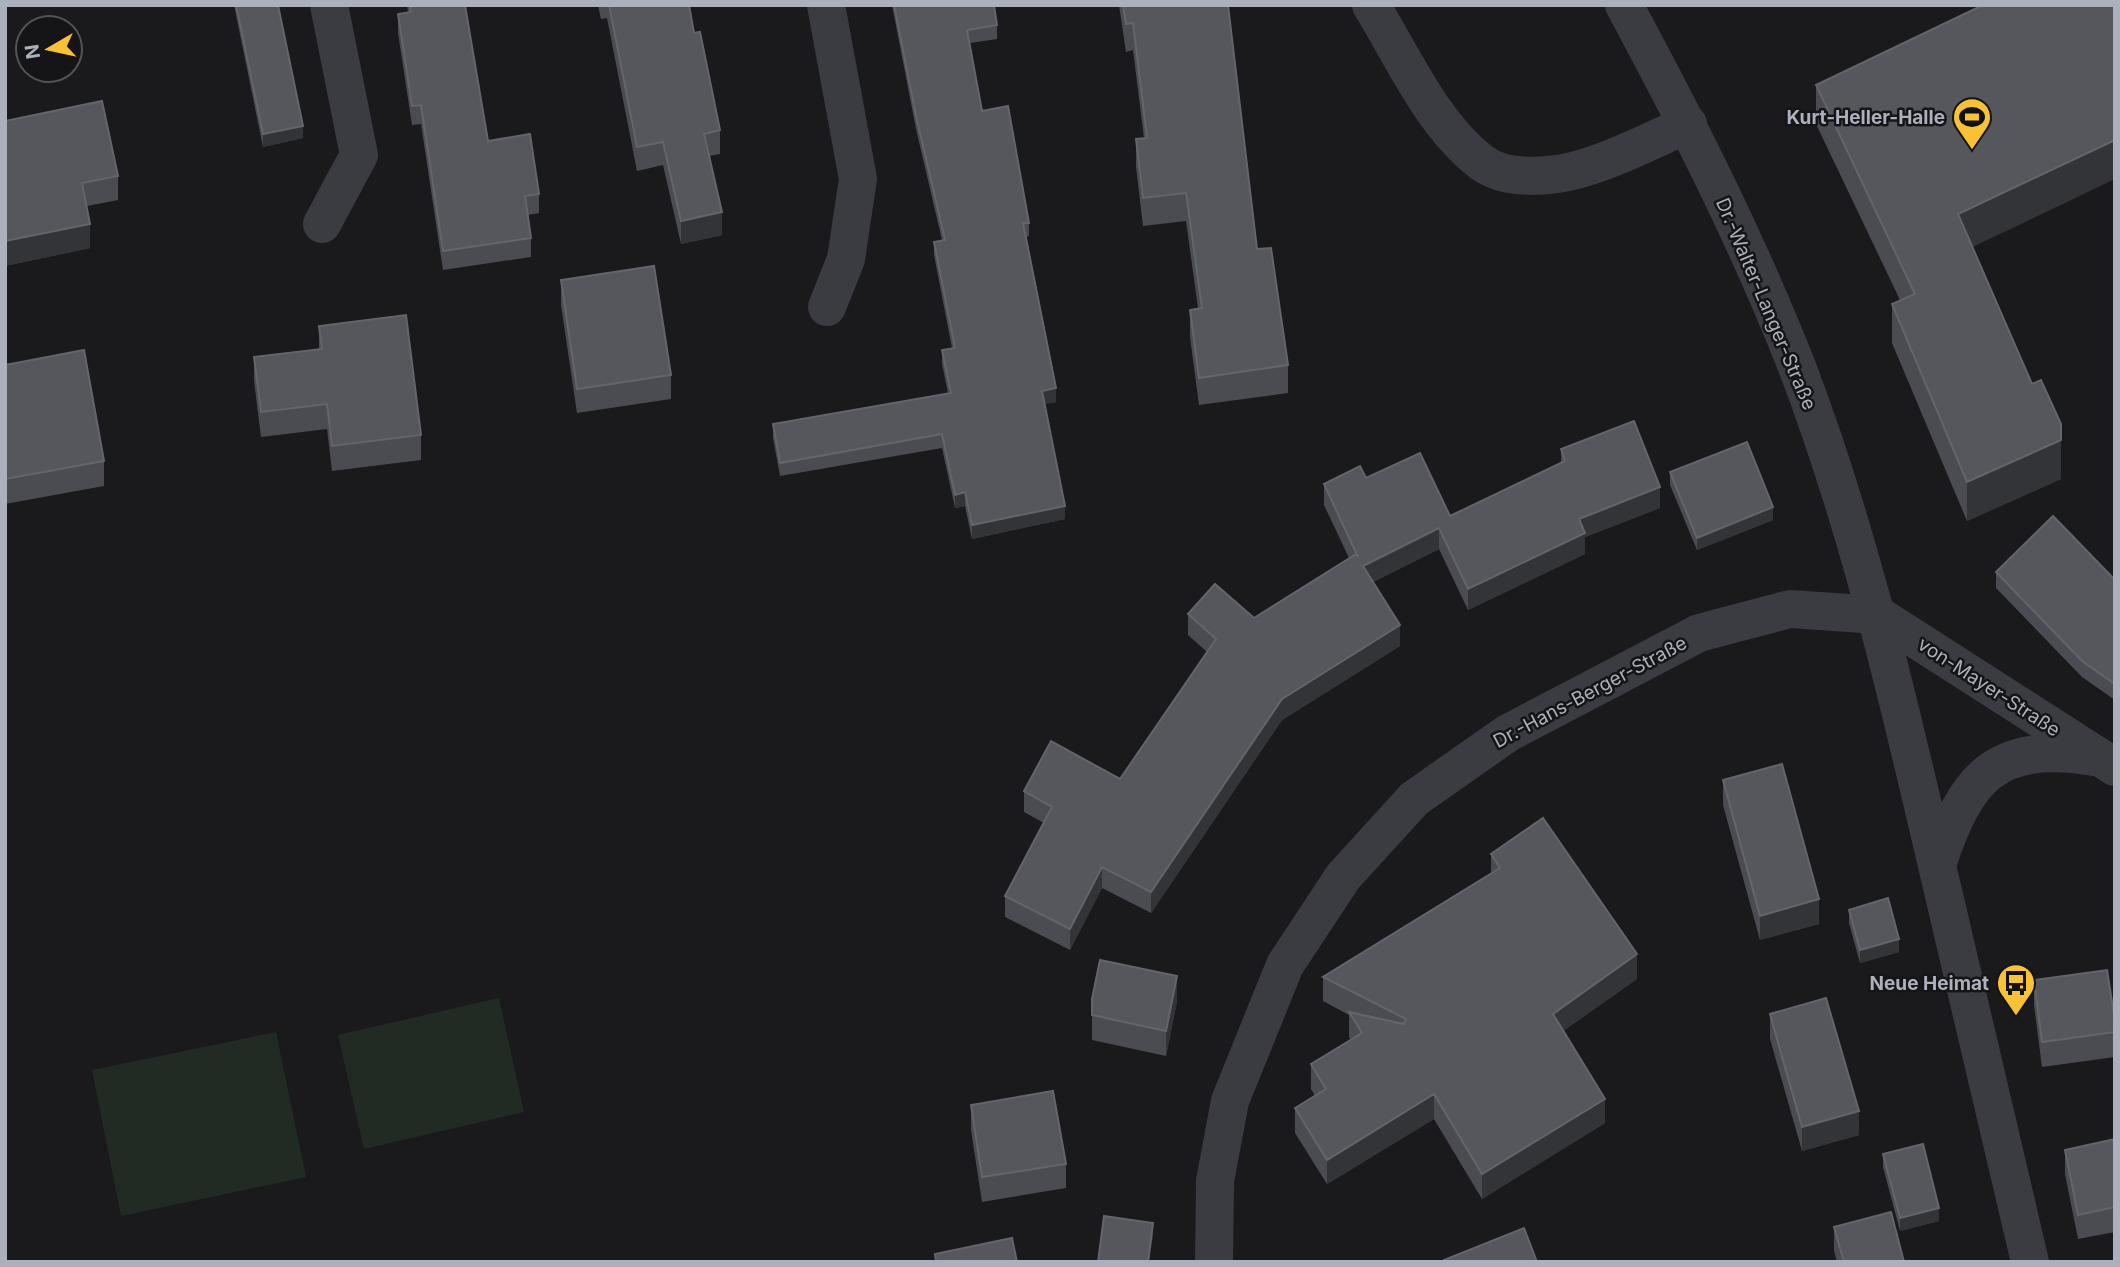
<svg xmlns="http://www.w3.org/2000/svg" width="2120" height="1267" viewBox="0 0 2120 1267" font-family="Inter,sans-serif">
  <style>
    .green { fill: #212b23 }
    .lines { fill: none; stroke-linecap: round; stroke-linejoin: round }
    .minor { stroke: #3b3b42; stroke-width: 38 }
    .wall { fill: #4b4c51 }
    .shaded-wall { fill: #333437 }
    .building { fill: #56575d; stroke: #63656c; stroke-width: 2 }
    .labels { text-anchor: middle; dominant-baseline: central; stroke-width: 5; stroke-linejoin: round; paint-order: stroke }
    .poi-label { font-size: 19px; font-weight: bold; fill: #acb0bc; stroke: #151517; text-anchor: end }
    .street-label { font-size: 19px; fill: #acb0bc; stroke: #151517 }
  </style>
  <rect width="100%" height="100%" fill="#1a1a1c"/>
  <path class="green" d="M499,998L524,1112L364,1149L338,1035Z
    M276,1032L306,1177L121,1216L92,1070Z"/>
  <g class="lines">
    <path class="minor" d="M826,5L858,179L846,259L827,307
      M1371,5C1403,57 1432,124 1481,162C1499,176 1526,177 1548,175C1591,172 1648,142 1688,124
      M1624,5C1688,124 1750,246 1799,372C1855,520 1892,673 1928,827C1962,972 1996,1117 2030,1262
      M322,224L359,155L329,5
      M1937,865C1966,777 1995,741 2094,757
      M1214,1262L1215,1181L1230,1101L1285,965L1343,877L1414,799L1508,733L1699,633L1790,609L1878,615L2115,767"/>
  </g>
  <path class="wall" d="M234,5H278L303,138L263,147Z
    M407,5H465L488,141L539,194V213L528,215L531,238V257L443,270L421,124L412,125L398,33V14L408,12Z
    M598,5H689L694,33L720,130V154L709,156L722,235L681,244L663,165L637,171L607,18L601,19Z
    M892,5H994L997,25V39L970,43L982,111L1029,223V236L1026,237L1056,402L1044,404L1065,519L972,539L965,506L955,508L942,448L780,476L773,438V424L948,393L942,364V350L952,348L934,255V242L942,240L916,129Z
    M1119,5H1228L1257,249L1288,365V393L1199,405L1190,337V310L1198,308L1186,221L1143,226L1136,167V139L1144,138L1133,50L1126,52Z
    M1816,85L1972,247L2061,479L1967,521L1892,343V304L1900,300L1816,124Z
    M5,121L118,176V200L87,206L90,248L5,266Z
    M561,280L671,375V399L577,413L561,305Z
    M319,326L421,435V460L332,471L327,429L261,437L254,381V357L319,349Z
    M5,365L104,461V486L5,504Z
    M1561,449L1660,508L1585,537V554L1468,610L1439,549L1373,582L1400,646L1282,720L1151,913L1102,888L1070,950L1005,917V896L1044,823L1024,812V791L1120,779L1207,652L1188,635V614L1254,618L1349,558L1324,505V484L1366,478L1450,516L1561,464Z
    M1670,472L1773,520L1697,550L1670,485Z
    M1996,572L2115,580V700L2082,677L1996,588Z
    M1723,780L1819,924L1760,940L1723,805Z
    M1491,854L1637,979L1563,1031L1605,1123L1482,1199L1434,1119L1327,1184L1295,1133V1108L1315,1096L1311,1089V1064L1351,1040L1349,1037V1015L1323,1001V977L1491,874Z
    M1849,910L1899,952L1860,963L1849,923Z
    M2034,980L2115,1021V1057L2042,1067L2034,1005Z
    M1092,999L1177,1001L1166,1056L1092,1040Z
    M1770,1014L1859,1135L1802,1151L1770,1039Z
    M971,1105L1066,1164V1188L982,1202L971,1130Z
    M2115,1139V1232L2078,1239L2065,1174V1150Z
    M1883,1154L1939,1221L1900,1231L1883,1167Z
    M1834,1227L1904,1262H1837L1834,1251Z"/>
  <path class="shaded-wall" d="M303,126V138L263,147V134Z
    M2115,140V179L1958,254V214Z
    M722,212V235L681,244V221Z
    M90,224V248L5,266V241Z
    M1056,388V402L1042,405V391Z
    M2061,440V479L1967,521V482Z
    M1660,487V508L1585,537V554L1468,610V589L1579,519Z
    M965,492V506L955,508V495Z
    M1065,506V519L972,539V525Z
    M1773,507V520L1697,550V538Z
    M1439,528V549L1363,587V566Z
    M1400,625V646L1282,720L1151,913V892L1282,699Z
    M1102,867V888L1070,950V929Z
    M1819,899V924L1760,940V916Z
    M1899,939V952L1860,963V950Z
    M1637,954V979L1553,1038V1014Z
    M1177,976V1001L1166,1056V1031Z
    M1434,1094V1119L1327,1184V1160Z
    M1605,1099V1123L1482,1199V1174Z
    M1859,1111V1135L1802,1151V1127Z
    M1939,1208V1221L1900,1231V1218Z
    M1153,1223V1236L1149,1262H1148Z"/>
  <path class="building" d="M236,5H278L303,126L263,134Z
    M410,5H465L488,141L530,134L539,194L525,196L531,238L443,251L421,105L412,106L398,14L411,12Z
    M609,5H689L694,33L700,32L720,130L704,134L722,212L681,221L663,142L637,147Z
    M894,5H994L997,25L967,30L982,111L1008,106L1029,223H1023L1056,388L1042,391L1065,506L972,525L965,492L955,495L942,434L780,463L773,424L951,393L942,350L955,348L934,242L945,240L916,116Z
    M1123,5H1228L1257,249L1271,248L1288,365L1199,378L1190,310L1202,308L1186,193L1143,198L1136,139L1147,138L1133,23L1126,24Z
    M1983,5H2115V140L1958,214L2032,384L2041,380L2061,424V440L1967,482L1892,304L1915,294L1816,85Z
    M102,101L118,176L82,183L90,224L5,241V121Z
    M654,266L671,375L577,389L561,280Z
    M406,315L421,435L332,446L327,404L261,412L254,357L322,349L319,326Z
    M84,350L104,461L5,479V365Z
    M1634,421L1660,487L1579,519L1585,533L1468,589L1439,528L1363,566L1400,625L1282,699L1151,892L1102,867L1070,929L1005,896L1052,807L1024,791L1051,741L1120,779L1216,639L1188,614L1215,584L1254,618L1356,554L1358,557L1324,484L1360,466L1366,478L1420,453L1450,516L1565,461L1561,449Z
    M1747,442L1773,507L1697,538L1670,472Z
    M2053,516L2115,580V684L2082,661L1996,572Z
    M1782,764L1819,899L1760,916L1723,780Z
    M1543,818L1637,954L1553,1014L1605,1099L1482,1174L1434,1094L1327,1160L1295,1108L1326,1089L1311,1064L1362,1033L1349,1012L1404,1024L1406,1019L1323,977L1500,868L1491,854Z
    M1888,898L1899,939L1860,950L1849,910Z
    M1100,960L1177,976L1166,1031L1092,1015V999Z
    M2107,970L2115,1021V1032L2042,1042L2034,980Z
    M1826,998L1859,1111L1802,1127L1770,1014Z
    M1053,1091L1066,1164L982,1177L971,1105Z
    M2115,1139V1207L2078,1215L2065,1150Z
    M1923,1144L1939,1208L1900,1218L1883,1154Z
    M1891,1212L1904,1262H1844L1834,1227Z
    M1104,1216L1153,1223L1148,1262H1098Z
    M1524,1228L1537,1262H1445L1444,1260Z
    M1012,1238L1017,1262H936L935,1254Z"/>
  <defs>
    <symbol id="stadium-pin" viewBox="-11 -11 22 30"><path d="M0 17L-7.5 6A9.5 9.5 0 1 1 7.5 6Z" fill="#f9c135" stroke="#151517"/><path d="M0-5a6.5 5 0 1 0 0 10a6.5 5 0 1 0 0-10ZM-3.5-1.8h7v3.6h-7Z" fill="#111"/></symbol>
    <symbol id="bus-pin" viewBox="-11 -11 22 30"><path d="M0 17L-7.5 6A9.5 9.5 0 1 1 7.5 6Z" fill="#f9c135" stroke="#151517"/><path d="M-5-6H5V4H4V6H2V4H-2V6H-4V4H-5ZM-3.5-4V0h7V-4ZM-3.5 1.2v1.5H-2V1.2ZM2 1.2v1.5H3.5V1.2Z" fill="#111"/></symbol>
  </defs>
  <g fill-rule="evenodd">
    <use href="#stadium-pin" x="1950" y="95" width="44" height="60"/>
    <use href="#bus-pin" x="1994" y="961" width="44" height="60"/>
  </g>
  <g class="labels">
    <g class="poi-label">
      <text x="1945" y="117">Kurt-Heller-Halle</text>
      <text x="1989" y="983">Neue Heimat</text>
    </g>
    <g class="street-label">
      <text transform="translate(1766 304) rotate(67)">Dr.-Walter-Langer-Straße</text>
      <text transform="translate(1989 687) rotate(33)">von-Mayer-Straße</text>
      <text transform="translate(1590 692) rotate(-28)">Dr.-Hans-Berger-Straße</text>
    </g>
  </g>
  <rect width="2120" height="1267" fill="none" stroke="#acb0bc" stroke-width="14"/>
  <g transform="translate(49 49) rotate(261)"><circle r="33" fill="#151517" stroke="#515359" stroke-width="2"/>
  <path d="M0-5L12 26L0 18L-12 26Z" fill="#f9c135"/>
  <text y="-10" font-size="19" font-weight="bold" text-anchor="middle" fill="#acb0bc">N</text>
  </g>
</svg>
